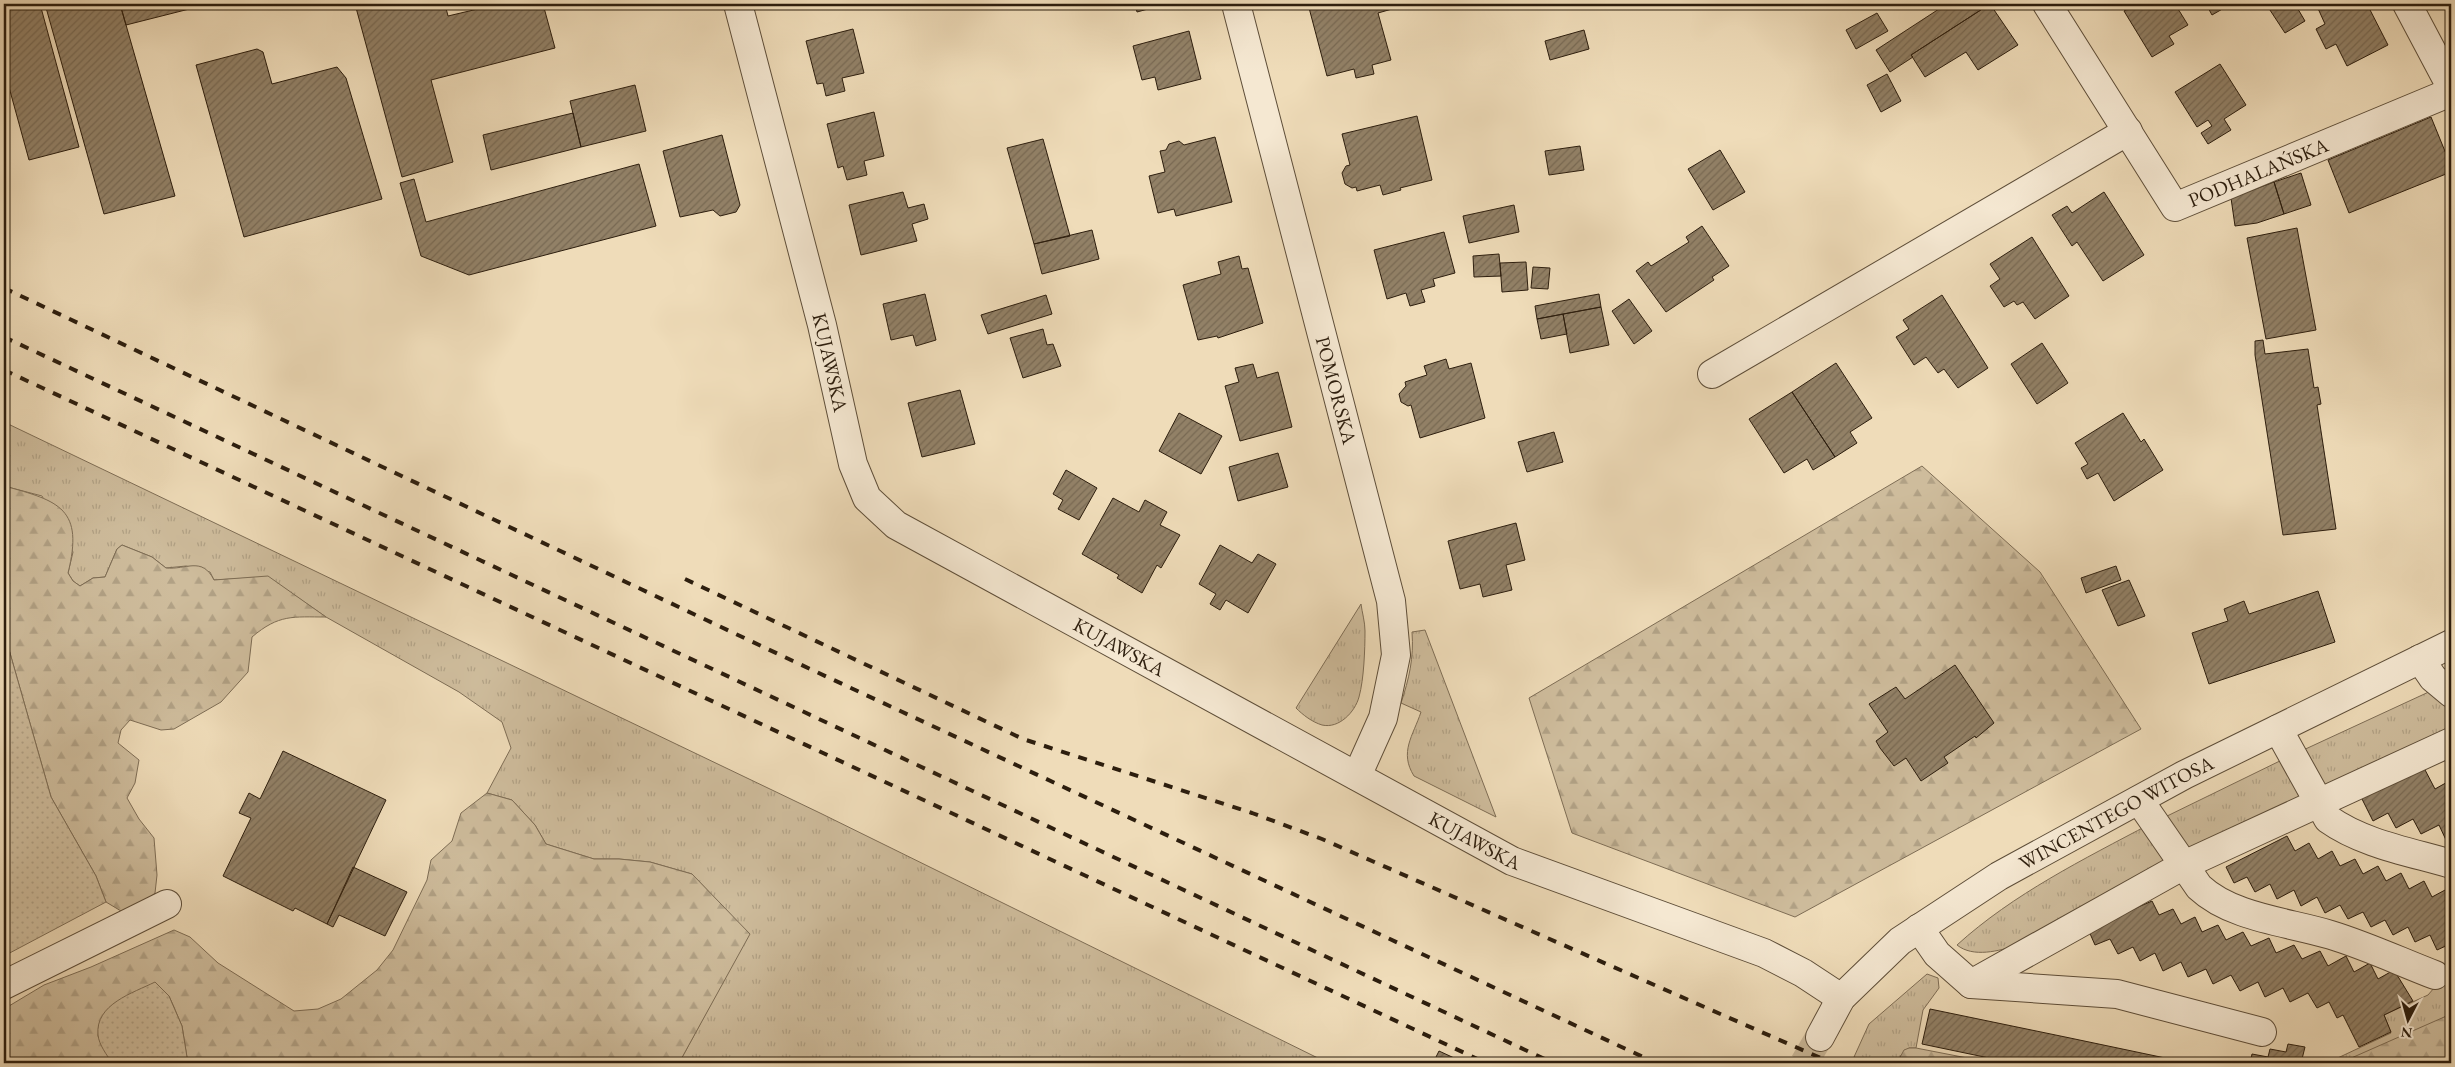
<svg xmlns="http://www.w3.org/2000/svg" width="2455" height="1067" viewBox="0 0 2455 1067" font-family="'EB Garamond',serif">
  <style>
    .grass { fill: url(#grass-tufts); stroke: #7e6d55 }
    .forest { fill: url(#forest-firs); stroke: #7e6d55 }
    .garden { fill: url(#garden-dots); stroke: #7e6d55 }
    .building { fill: url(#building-hatch); stroke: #2d1e0e }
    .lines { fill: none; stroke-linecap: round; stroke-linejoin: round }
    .minor-tunnel { stroke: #c8b697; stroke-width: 28; stroke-dasharray: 28 14; stroke-linecap: butt }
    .minor-casing { stroke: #5e4e39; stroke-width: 30 }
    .minor { stroke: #f5e8d2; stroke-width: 28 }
    .rail { stroke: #2d1e0e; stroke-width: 4; stroke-dasharray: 9 9; stroke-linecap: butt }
    .labels { text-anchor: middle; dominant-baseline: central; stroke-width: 5; stroke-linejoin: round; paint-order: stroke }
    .street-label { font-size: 20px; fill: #2d1e0e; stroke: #f5e8d2 }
  </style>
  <defs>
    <pattern id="grass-tufts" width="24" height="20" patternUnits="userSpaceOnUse" patternTransform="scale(1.25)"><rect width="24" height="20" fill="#cebc9c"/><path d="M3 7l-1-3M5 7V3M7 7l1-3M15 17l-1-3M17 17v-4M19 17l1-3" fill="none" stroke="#b1a185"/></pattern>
    <pattern id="forest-firs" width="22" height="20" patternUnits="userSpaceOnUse" patternTransform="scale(1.25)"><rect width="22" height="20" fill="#cebc9c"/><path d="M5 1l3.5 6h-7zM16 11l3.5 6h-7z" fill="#b1a185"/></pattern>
    <pattern id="garden-dots" width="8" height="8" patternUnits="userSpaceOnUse" patternTransform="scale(1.25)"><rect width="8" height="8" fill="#cebc9c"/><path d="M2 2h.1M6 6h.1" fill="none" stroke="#b1a185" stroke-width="1.8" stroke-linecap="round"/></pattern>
    <pattern id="building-hatch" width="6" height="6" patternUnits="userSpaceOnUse" patternTransform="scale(1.25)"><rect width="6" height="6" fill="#928167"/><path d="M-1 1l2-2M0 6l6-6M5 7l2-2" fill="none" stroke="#786953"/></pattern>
  </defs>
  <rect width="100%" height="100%" fill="#efdcb9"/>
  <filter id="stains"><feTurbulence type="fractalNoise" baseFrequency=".004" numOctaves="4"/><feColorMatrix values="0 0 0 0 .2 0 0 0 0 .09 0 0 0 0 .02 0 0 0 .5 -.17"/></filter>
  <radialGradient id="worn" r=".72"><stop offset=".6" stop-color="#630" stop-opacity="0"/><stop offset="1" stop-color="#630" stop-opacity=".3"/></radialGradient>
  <path class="grass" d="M4,422L820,813L1328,1063H679L749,934L692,874L650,862L619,859H594L546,844L535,825L512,800L487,793L511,748L502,722L459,692L326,617L268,577L214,580L210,572L186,566L166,568L152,557L122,545L117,549L105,577L93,578L80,586L73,581L68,573L73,552L42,496L4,486Z
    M1361,604C1362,612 1365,622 1365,631C1365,649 1364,679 1359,697C1355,712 1339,729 1322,725C1312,722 1303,715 1296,708Z
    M1425,630L1496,817L1414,776C1399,752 1413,736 1421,712L1401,703C1409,679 1414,658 1412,632Z
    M2433,690L2451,704V732L2321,796L2299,752Z
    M2288,757L2311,801L2186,860L2161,819Z
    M2150,824L2178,864L2018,945C1999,951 1973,958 1957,945C2013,894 2084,859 2150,824Z
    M2451,964V1014C2419,1029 2361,1063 2327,1063L2391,1033L2384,1015L2428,995L2434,988L2444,967Z
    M1927,974L1938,978L1939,988L1923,1010L1916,1048H1909L1901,1055L1897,1063H1869L1854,1057L1869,1024Z"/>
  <path class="forest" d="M1922,466L2040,572L2141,729L1795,917L1572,833L1529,698Z
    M4,486C60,501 84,509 68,573L73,581L80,586L93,578L105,577L117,549L122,545L152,557L166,568C186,570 202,556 214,580L268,576L326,617C293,617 279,614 252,637L248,672L221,702L174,729L161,730L130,720L121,730L118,743L139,760L135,783L127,798L139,819L154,838L157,875L155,893L139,907L121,911L106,902L96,876L51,797L4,632Z
    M487,793L512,800L535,825L546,844L594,859H619L650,862L692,874L750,934L679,1063H190L187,1058L182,1026L169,996L99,1024L98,1036L112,1063H4V1009L44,985L91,967L174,930L190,937L218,963L294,1011L318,1009L341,999L377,970L393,950L427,880L431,860L452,841L461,813Z
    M2451,1014V1063H2340Z
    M1909,1048H1916L1993,1063H1897L1904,1050Z"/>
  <path class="garden" d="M4,632L51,797L96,876L106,902L4,956Z
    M155,982L169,996L182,1026L187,1057L190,1063H112C107,1055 99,1045 98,1035C95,1004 133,993 155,982Z"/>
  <path class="building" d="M4,4H40L79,147L29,160L4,69Z
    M45,4H120L175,196L104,214Z
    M120,4H209L126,25Z
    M355,4H445L448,16L499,4H543L555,48L431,80L453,162L402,177Z
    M1135,4H1166L1137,12Z
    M1308,4H1390L1392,9L1378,13L1391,60L1372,65L1374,74L1356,78L1354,69L1327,76Z
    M1936,4H1990L1911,55L1913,57L1890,72L1876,50L1939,9Z
    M1990,4L2018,45L1978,70L1966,52L1925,77L1911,55Z
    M2136,4H2175L2188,25L2169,36L2174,44L2152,57L2124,11Z
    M2206,4H2231L2212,15Z
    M2266,4H2295L2305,21L2285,33Z
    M2316,4H2367L2388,45L2347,66L2336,44L2326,49L2316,29L2325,24Z
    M1877,13L1888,31L1856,49L1846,30Z
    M853,29L864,73L842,78L845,91L826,96L823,83L817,84L806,41Z
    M1584,30L1589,49L1550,60L1545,41Z
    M1189,31L1201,79L1158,90L1155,77L1142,80L1133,46Z
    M257,49L263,52L272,84L337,67L346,78L382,199L244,237L196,65Z
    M2220,64L2246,105L2224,119L2231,130L2208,144L2201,133L2212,126L2208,120L2197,127L2175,92Z
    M1887,74L1901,101L1881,112L1867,85Z
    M635,85L646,131L581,147L570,101Z
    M874,112L884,156L864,161L867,175L847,180L843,166L838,168L827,124Z
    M573,113L581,147L491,170L483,135Z
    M1417,116L1432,180L1400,188L1401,190L1383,195L1380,185L1357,191L1356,187L1352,188L1345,184L1342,173L1346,166L1350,165L1342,134Z
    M2431,117L2451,166V172L2349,213L2328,160Z
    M722,135L740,205L736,212L720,216L713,210L680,217L663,151Z
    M1215,137L1232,202L1176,216L1174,209L1158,213L1149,176L1165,172L1160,151L1166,150L1169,144L1179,141L1184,145Z
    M1043,139L1070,236L1034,244L1007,148Z
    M1580,146L1584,170L1549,175L1545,151Z
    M1720,150L1745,192L1713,210L1688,169Z
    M639,164L656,226L469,275L421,256L400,183L414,179L426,222Z
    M2301,173L2311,205L2284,214L2274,182Z
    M2274,182L2284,214L2257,223L2235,226L2231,198Z
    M903,192L908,208L924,204L928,219L912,224L917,241L861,255L849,205Z
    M2104,192L2144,255L2103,281L2077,242L2072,246L2052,215L2067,206L2072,213Z
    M1514,205L1519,232L1469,243L1463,216Z
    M1702,226L1729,266L1712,277L1714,280L1666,312L1636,271L1648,262L1651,266L1689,242L1686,237Z
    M2297,228L2316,330L2266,339L2247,238Z
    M1092,230L1099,259L1042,274L1034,244Z
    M1444,232L1455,273L1433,279L1435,286L1421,290L1425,302L1410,306L1406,293L1387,299L1374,250Z
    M2032,237L2069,296L2035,319L2023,302L2017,305L2014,301L2004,307L1990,286L2000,279L1990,264Z
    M1499,254L1501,276L1474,277L1473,256Z
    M1239,256L1242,269L1248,268L1263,323L1218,338L1217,336L1198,340L1183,285L1221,274L1218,262Z
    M1526,262L1528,290L1502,292L1500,263Z
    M1533,267L1550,268L1548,289L1531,288Z
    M925,294L936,340L916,346L913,335L891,340L883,304Z
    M1599,294L1601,307L1537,319L1535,306Z
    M1046,295L1052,314L988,334L981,315Z
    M1942,295L1988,368L1958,388L1944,369L1938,373L1926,357L1914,365L1896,337L1909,329L1903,320Z
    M1629,299L1652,331L1634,344L1612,311Z
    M1601,307L1609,345L1570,353L1563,314Z
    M1563,314L1567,334L1541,339L1537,319Z
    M1043,329L1047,345L1053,344L1061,366L1023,378L1010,338Z
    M2263,340L2265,354L2308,349L2314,388L2318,387L2321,404L2317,405L2336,529L2283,535L2255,355V341Z
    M2042,343L2068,383L2037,404L2011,364Z
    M1446,359L1449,369L1471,363L1485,418L1420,438L1411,405L1408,406L1401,402L1399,394L1406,386L1405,382L1427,375L1424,366Z
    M1836,363L1872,418L1850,432L1857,443L1835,457L1792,392Z
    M1253,364L1257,378L1278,372L1292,427L1240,441L1225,386L1239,382L1235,368Z
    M960,390L975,444L922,457L908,403Z
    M1792,392L1835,457L1813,470L1807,459L1784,473L1749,419Z
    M1179,413L1222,436L1201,474L1159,451Z
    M2123,413L2141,442L2144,439L2163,470L2114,501L2098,473L2087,479L2081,468L2088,464L2075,443Z
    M1554,432L1563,462L1527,472L1518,442Z
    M1278,453L1288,487L1238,501L1229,467Z
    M1066,470L1097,488L1079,520L1058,509L1063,500L1053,494Z
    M1113,498L1139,512L1145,500L1167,512L1160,525L1180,535L1161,568L1157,565L1142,593L1117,578L1119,575L1082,554Z
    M1516,523L1525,560L1506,565L1512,590L1483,597L1480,584L1460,589L1448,541Z
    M1220,545L1252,563L1258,554L1276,564L1248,613L1226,600L1220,610L1210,604L1216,594L1199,584Z
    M2116,566L2121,580L2086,593L2081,578Z
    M2129,580L2145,616L2118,626L2102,590Z
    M2318,591L2335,642L2209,684L2192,633L2228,621L2224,609L2244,601L2249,614Z
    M1955,665L1994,723L1976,738L1975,736L1944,757L1948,763L1921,781L1906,758L1894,766L1880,748L1876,741L1888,732L1869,704L1896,687L1905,699Z
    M283,751L386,800L327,924L295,908L293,911L223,876L251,818L239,813L249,793L260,799Z
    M2423,766L2435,789L2451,780V838L2446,840L2439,825L2421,834L2413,819L2396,828L2388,813L2373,821L2361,797Z
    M2287,836L2295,851L2309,843L2318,859L2332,851L2340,866L2355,859L2363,874L2378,866L2386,881L2401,873L2409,889L2424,881L2432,897L2447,889L2451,896V951L2448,945L2437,950L2430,935L2415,942L2408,927L2393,935L2385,920L2371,927L2363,912L2348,919L2340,905L2325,913L2317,897L2301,906L2294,890L2277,899L2270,884L2255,892L2247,877L2234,883L2226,867Z
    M353,867L407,892L385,936L339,915L333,927L327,924Z
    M2152,901L2159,915L2173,909L2181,924L2195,917L2202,932L2218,925L2226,940L2243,932L2251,946L2269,938L2276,953L2294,945L2302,959L2320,951L2328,966L2346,956L2354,972L2370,963L2378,979L2394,970L2413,1001L2384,1015L2391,1032L2359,1047L2343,1015L2337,1018L2329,1002L2317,1008L2308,993L2290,1002L2283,988L2265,997L2258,982L2240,991L2231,975L2213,984L2206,969L2188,977L2181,962L2163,971L2155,953L2140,961L2133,947L2118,954L2110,939L2095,945L2088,929Z
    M1930,1009L2070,1038L2189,1063H2013L1922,1044Z
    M2288,1044L2305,1047L2301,1063H2250L2252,1054L2268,1057L2270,1049L2286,1052Z
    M1439,1051L1465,1063H1433Z"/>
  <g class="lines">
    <path class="minor-tunnel" d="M1804,1063L1821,1034"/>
    <defs>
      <g id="minor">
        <path id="s1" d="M738,4L822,325L853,464L867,498L896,525L1512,861L1764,953L1803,973L1841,998"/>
        <path id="s2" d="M1236,4L1391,601L1396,655L1383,718L1357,776"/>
        <path id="s3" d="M2047,4L2175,207L2451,92"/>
        <path d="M2407,4L2451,87"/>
        <path d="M1712,374L2128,131"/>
        <path d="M2420,659L2433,678L2451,693"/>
        <path d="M2278,729L2328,819C2363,844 2411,852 2451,864"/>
        <path d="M2139,800L2199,887C2232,918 2289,922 2331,935C2367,946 2401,962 2435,975"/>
        <path d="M1919,928L1937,954L1971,984L2117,994L2262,1032"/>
        <path d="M1971,984L2184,865L2451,742"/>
        <path d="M4,985L167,904"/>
        <path id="s4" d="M1820,1037L1841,998L1900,941L1999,876L2184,775L2451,644"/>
      </g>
    </defs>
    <use href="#minor" class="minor-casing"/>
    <use href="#minor" class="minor"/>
    <path class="rail" d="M4,288L793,661L1656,1063
      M4,337L1553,1063
      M4,370L1486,1063
      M685,579L1023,739L1252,813L1322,839L1832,1063"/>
  </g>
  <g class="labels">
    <g class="street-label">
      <text stroke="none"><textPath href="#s3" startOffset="330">PODHALAŃSKA</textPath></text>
      <text stroke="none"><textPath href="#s1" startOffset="370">KUJAWSKA</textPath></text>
      <text stroke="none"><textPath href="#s2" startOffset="399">POMORSKA</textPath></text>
      <text stroke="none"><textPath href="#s1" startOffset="805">KUJAWSKA</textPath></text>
      <text stroke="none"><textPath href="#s4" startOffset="378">WINCENTEGO WITOSA</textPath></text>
      <text stroke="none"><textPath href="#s1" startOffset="1210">KUJAWSKA</textPath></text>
    </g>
  </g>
  <rect width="2455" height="1067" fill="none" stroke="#efdcb9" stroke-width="20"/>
  <rect x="5" y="5" width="2445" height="1057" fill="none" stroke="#2d1e0e" stroke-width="2.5"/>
  <rect x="10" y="10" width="2435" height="1047" fill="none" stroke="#2d1e0e"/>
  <g transform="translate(2408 1020) rotate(186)" stroke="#f5e8d2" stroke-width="4" paint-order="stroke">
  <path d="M0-4L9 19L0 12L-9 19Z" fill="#2d1e0e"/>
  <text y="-8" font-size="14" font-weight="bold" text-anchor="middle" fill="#2d1e0e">N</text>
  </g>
  <rect width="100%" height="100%" filter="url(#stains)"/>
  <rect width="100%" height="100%" fill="url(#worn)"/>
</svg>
